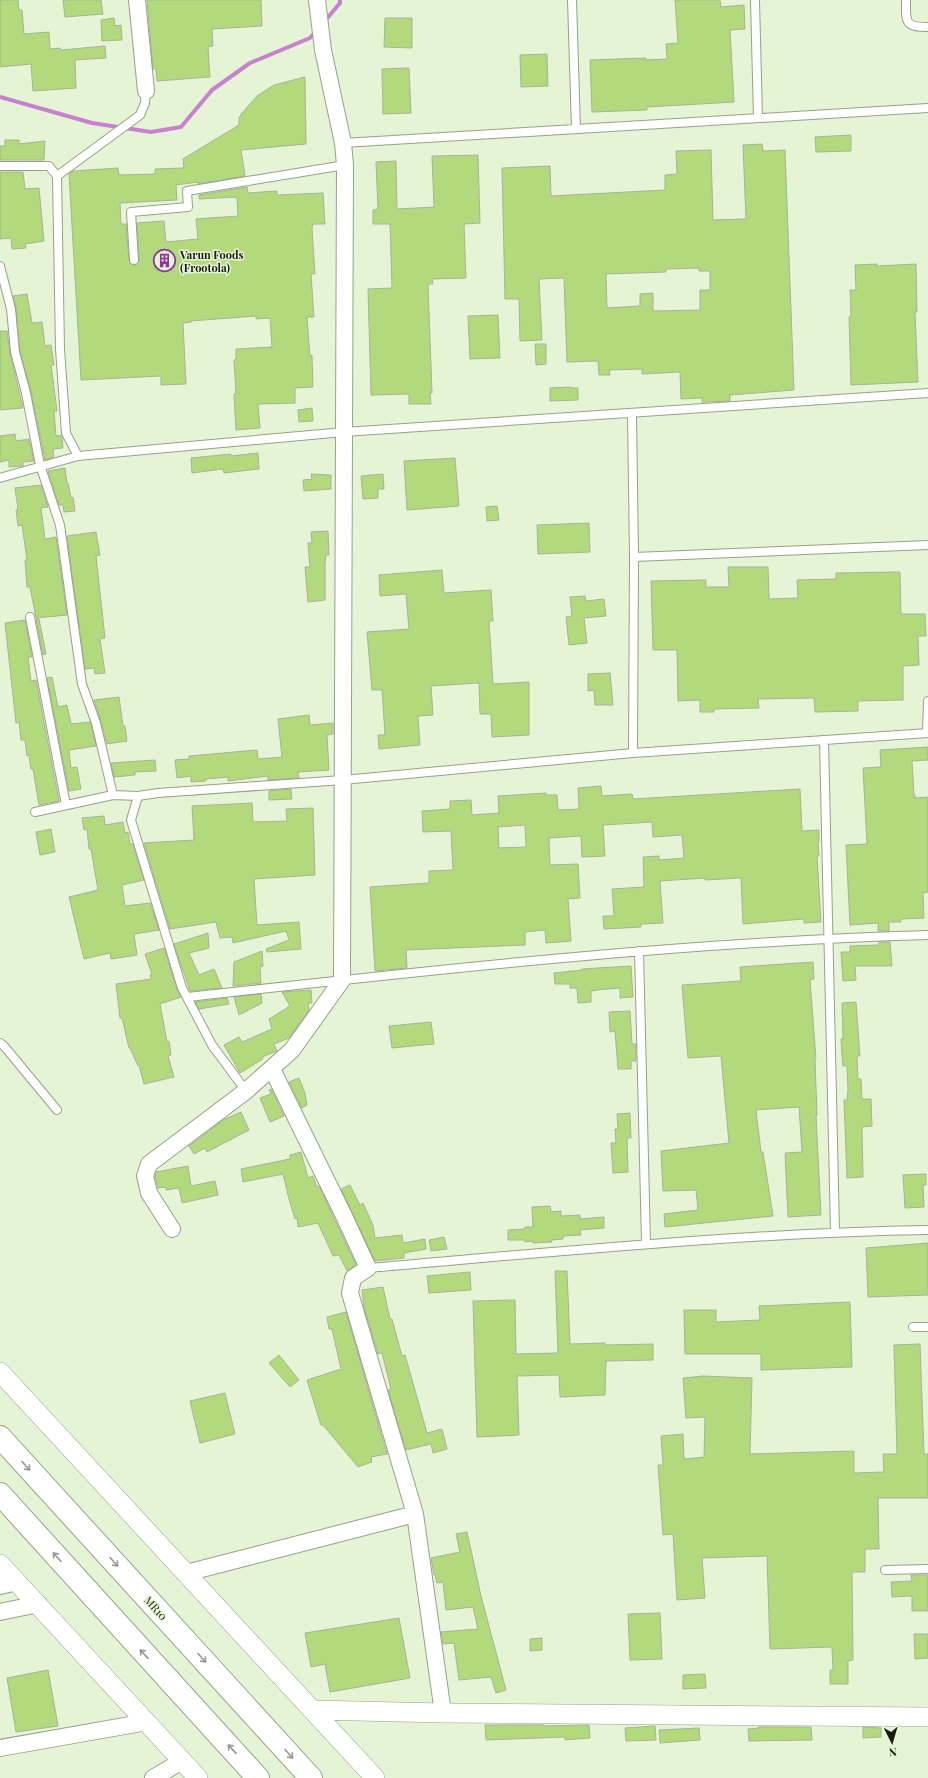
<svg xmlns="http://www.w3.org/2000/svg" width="928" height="1778" viewBox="0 0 928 1778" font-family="'Playfair Display',serif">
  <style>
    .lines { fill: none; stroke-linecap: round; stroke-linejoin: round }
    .stream { stroke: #c682ce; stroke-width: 4 }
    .building { fill: #b2d97b; stroke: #a7b497; fill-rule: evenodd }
    .service-casing { stroke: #95a286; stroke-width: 10 }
    .minor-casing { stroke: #95a286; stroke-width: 18 }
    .tertiary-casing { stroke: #95a286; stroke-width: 20 }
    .primary-casing { stroke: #95a286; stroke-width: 24 }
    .service { stroke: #fff; stroke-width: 8 }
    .minor { stroke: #fff; stroke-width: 16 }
    .tertiary { stroke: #fff; stroke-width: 19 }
    .primary { stroke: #fff; stroke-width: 22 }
    .oneway { stroke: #979994 }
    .labels { text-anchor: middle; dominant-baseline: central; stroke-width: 3; stroke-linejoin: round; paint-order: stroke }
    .poi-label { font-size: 11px; font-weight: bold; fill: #171c11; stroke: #e6f4d6; text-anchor: start }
    .street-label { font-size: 11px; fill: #171c11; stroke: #e6f4d6 }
  </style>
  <rect width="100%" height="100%" fill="#e6f4d6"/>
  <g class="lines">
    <path class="stream" d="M324,22L340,3V0
      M0,97L92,123L151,132L181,127L212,90L250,63L310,38L317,30"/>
  </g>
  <path class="building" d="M0,0H18L19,10H22L24,34L49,32L50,49L60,48L61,50L105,46L106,58L75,60L76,88L33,91L31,64L0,67Z
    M63,0H101L103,14L65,17Z
    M147,0H261L262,26L212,29L213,46L208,47L210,77L157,81L156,69H153Z
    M675,0H720L721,7L744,5L745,29L730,30L734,102L647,107V110L592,112L590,60L646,58V60L667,59L666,44L678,43Z
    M114,18L115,26L121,25L122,40L102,41L101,20Z
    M385,18H412V48L384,47Z
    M547,54L548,86L521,87L520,55Z
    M409,68L411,113L383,114L382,69Z
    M305,77L306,144L241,150L245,176L198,184V182L176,185L177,200L120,203L121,224H126L129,261L134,265L137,264L139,260L137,223L164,221L166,242L198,239L196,219L238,216L237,197L199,199V195L247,187L248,193L277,191V195L323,193L325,224H313L312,229L315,274H311L314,317H307L310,356L312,355L313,387L295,388V403L258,404L260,428L236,430L234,394H236L234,360L236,359V349L272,347L270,318L256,319V316L191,321V322L183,323L186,384L161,385V376L81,380L69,174L73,171L118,168L119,175L155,174V169L184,168L183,159L239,125V118L242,113L257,96L274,85Z
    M851,135V151L816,152L815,137Z
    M5,140H19V144L45,141L44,160H0V146H5Z
    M762,144L763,151L785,150L794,390L730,395V401L702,402V398L681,399L680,372L642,374V369L609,370L610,375H599L598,361L567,362L564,278L539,279L542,340L520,341L519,299H505L502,168L550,166L551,196L665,190V175L677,174L676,151L711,150L713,220L746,219L743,145ZM699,268V271H710V290H700V310L653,311V293L640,294V306L607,308L606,274L666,272V269Z
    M478,155L480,223L464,224L466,278L432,279L433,284H428L432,393H430L431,404H409V394L371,395L368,289L392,288L390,224H373V210L378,209L376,162L396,161L397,209L434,207L432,156Z
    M0,172H23L25,189L39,188L44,241L25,244L26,248L12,249L11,238L0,239Z
    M877,264V266L916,264L917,312H915L918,382L851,385L849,317L851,316L850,290H856L855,265Z
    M27,294L32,323L42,322L45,346L51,345L54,365H51L57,411H54L56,436L61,435L62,437L63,448L53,449L54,457L45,460L31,392L20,351L16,308L13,296Z
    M498,315L500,358L470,359L468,316Z
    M0,331H7L10,353L23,408L0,410Z
    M535,344H546V364L536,365Z
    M571,387V388H578V400L550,401V388Z
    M312,408L313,421L299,422L298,410Z
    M15,434L16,441L29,439L34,461L23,462V466L9,467V460L0,462V436Z
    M258,453L259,469L224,473L223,469L192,473L191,458L231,454V456Z
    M455,458L459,506L407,510L404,461Z
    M65,468L67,483H68L71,498L73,497L75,511L64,512L63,505H59L48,471Z
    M311,474L331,475V489L304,491L303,480L312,479Z
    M383,474L384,489H378V498L363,499L361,476Z
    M41,485L48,507L41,508L45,539L56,537L67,615L36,618L30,587H27L25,560H27L22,525L18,526L16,510L18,509L15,488Z
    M497,506L499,520L487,521L486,507Z
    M589,523L590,552L538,554L537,525Z
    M328,531L329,555H326L325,563V600L308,602L305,567H310L308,543H312L311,532Z
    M96,532L100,555L96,556L105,638L100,639L105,673L95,674L94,668L85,669L67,536Z
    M728,567H768L769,599L798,598L797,580L836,579V573L900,572L901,614H925L926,636H918L919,665L903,666V700L858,701V711L815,712L814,698L758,699L759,708L714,709V712H700V700L678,701L677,650H653L651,581L706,580V587H729Z
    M442,570L444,593L491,590L493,621H489L493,684L529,682V735L492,737L491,714H480L479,683L431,686L433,715L418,716L420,745L379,749L378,735H385L382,690H372L367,632L409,629L406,594L380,596L379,575Z
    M585,596L586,601L604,599L606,616L584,618L587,643L569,645L566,617L572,616L570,597Z
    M36,619H39L46,654L43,655Z
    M25,620L32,657H28L31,681L36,680L59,801L39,805L33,769H31L29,755L27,756L25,740H21L19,722L16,723L5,623Z
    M610,673L613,705H595L594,690L588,691V674Z
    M52,677L58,707L67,705L71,724L90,722L91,725L96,746L69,750L71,768L77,767L81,789L69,791L47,678Z
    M119,697L123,726H125L127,741L107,744L101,721L94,700Z
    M309,715L310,725L333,723V734L327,735L329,770L298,772L299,778L268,780V776L228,781V777L206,779V781L191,782V776L177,778L175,760L189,759V756L257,750L258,759L282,757L278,719Z
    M928,747V760L912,761L914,795H915V798L928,797V892L923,893L924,918L901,919V922H889V931H878V923L850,925L846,845L867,844L863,768L881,767L880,750Z
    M155,760L156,771L135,772V775L114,777L111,763Z
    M601,786L602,796L632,794L633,799L800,789L802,831L819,830V842L818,843L819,856H817L821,922L804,923V919L743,924L741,878L705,880V878L660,881L663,923L641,924V927L604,929L603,916H614L612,889L644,887L643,857L659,856V860L684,858L682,835L653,837L652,822L603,825L605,856L582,857L581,836L549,838L550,865L578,864L580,898L568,899L571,941L546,943L545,930L525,932V945L406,950L407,968L375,971L370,887L429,883V871L453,870L451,831L423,832L422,811L450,809V801L471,800L472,815L499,813L498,796L546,793V795H557L558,810L579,809L578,788ZM525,825L526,847L499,848L498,827Z
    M291,789L292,799L269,800V791Z
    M252,803L253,822L287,821L286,809L313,808L315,875L254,879L257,925L299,922L301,949L267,952L266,949L289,940L286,931L233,943L232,937L220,938L216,922L170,929L144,843L194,840L192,806Z
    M104,816L105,825L123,822L125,833L128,832L130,844H133L144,880L122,885L125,906L150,903L159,930L134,934L137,955L111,959L110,953L84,959L69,897L98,890L91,849H89L87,829L84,830L82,818Z
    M51,829L55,852L40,855L36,832Z
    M208,933L209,948L189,953L199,975L214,969L222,988L190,991L174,944Z
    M879,942H890L892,966H855L856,980L843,981L841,952H850V946L879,945Z
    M164,948L177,990L181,997L160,1004L167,1042L169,1041L171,1055L168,1056L174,1077L144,1084L139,1065L138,1066L130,1048H129L122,1018H120L116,984L151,979L150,975H152L145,954Z
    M262,951L263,966L260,967L261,983L233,986L234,962Z
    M813,962L814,979L810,980L816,1059H815L817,1115H816L821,1215L788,1217L785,1153L802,1152L799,1107L756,1110L761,1152H763L773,1216L665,1227L664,1214L698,1210L696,1190L663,1191L661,1151L729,1143L721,1056L688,1058L682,985L741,981L740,967Z
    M631,966L633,997L620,998V988L597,990L591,991V1002L578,1003L577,988H570V984H555L554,973L582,970V969Z
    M311,990L312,1003H308L309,1010L289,1038L274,1044L277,1051L262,1057L263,1059L240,1073L224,1045L239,1037L242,1042L272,1029L269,1019L290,1006L282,992Z
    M261,994L262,1003L239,1015L234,997Z
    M227,998L229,1004L199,1009L195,1002Z
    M856,1002L860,1056H857L858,1079H861L862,1099H871L872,1126L862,1127L863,1177L847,1178L844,1100H847L848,1090L847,1066H843L842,1056L841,1039H843L842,1003Z
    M630,1011L632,1044H636V1061H631V1069H618L615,1031L610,1032L609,1012Z
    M431,1022L434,1044L392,1048L389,1026Z
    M299,1078L305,1093L307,1105L302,1108L289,1082Z
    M271,1089L284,1116L270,1122L260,1098L271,1094L269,1090Z
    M241,1112L249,1130L207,1152L205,1148L194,1154L189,1146L223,1120Z
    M630,1113L631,1138H627L628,1172L613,1173L611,1143H616L615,1129H618L617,1114Z
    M301,1152L308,1178L313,1176L317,1187L319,1186L356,1265L347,1271L339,1255L333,1256L318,1223L298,1227L297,1218L295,1219L289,1199L283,1174L243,1182L241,1169L290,1159V1155Z
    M188,1166L191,1186L215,1181L218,1195L182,1203L179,1188L166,1190V1187L158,1188L155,1176L156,1172Z
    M926,1174V1185H923L924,1207L905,1208L903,1175Z
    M350,1185L360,1205L363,1203L373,1225L375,1238L402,1235L403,1243L425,1239L426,1249L404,1253V1258L375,1261L341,1189Z
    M550,1206L551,1212L561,1211V1216L580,1215V1219L604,1217V1228L580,1230L581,1235L563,1236V1239L551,1240L552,1242L533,1243V1241L525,1242V1240H508V1230L525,1229V1227H533L532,1207Z
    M444,1237L447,1249L431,1251L429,1240Z
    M928,1243V1295L868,1297L866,1248Z
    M555,1271H567L570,1344L605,1343V1345L653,1344V1360L606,1361L605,1395L560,1397L559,1375L517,1376L519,1435L477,1437L473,1301L515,1300L516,1354L558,1353Z
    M470,1272L471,1290L429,1293L427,1276Z
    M383,1287L390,1319H392L402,1356L405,1355L427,1433L442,1429L447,1449L433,1453L431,1444L406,1450L388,1390L391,1389L382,1353L378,1354L364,1308L362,1290Z
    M850,1302L852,1367L761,1370V1354H685L684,1310H716V1322L760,1320L759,1306Z
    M346,1312L387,1454L371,1457L372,1462L358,1467L323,1425H321L307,1380L341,1369L332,1329H329L327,1317Z
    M920,1344L924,1454H928V1498H878L879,1549H865V1572H852L853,1660L848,1661V1684H830V1670H833L832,1647L770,1649L767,1556L702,1558L705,1598L677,1600L673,1534L663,1535L658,1465H663L661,1436L683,1434L684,1459L704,1457L705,1417L686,1418L683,1378L703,1376L752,1378L750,1454L854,1451V1473L884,1472L883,1454H897L894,1345Z
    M279,1355L299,1380L290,1387L269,1363Z
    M225,1393L235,1434L200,1443L190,1401Z
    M467,1532L481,1596L506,1690L496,1693L491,1677L459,1680L454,1643L443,1644L441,1632L478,1629L473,1607L446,1610L443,1582L437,1583L435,1574L434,1575L431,1558L460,1552L456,1534Z
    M911,1575H928V1611H912V1596L892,1597L891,1582L912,1581Z
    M660,1613L662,1659L630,1660L628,1614Z
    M399,1618L410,1678L330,1692L325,1664L311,1667L305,1633Z
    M914,1634H928V1658L915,1659Z
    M542,1638V1650L530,1651V1639Z
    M48,1670L58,1726L16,1732L7,1678Z
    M705,1674L706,1688L683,1689V1675Z
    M485,1725H544V1726L589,1725L590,1738L565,1740V1737L486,1740Z
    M655,1726L656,1740L626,1741L625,1728Z
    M758,1727H811L812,1740L749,1741L748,1729L759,1728Z
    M863,1727L881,1728V1737L863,1738Z
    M699,1728L700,1740L660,1743L659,1730Z"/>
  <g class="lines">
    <defs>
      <path id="service" d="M572,0L576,129
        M755,0L758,118
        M906,0C906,22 904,27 928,27
        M343,143L928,108
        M0,166H49L57,176L60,349L66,433L78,456
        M57,176L140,115L145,103L146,91
        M134,260L131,212L188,207L187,191L345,165
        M0,266L11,309L15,352L26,393L40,465L60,525L82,684L96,723L113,795
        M632,413L634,557L633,753
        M0,478L78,456L344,432L928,393
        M634,557L928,545
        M30,617L66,805
        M927,733L928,701
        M824,740L835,1231
        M35,812L113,795L138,796
        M639,951L646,1243
        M187,997C433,970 680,942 928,935
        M0,1043L4,1046L57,1110
        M246,1091L212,1045L182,988L131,820L138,796L158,793L343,780L633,753L928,733
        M368,1268C554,1252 741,1233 928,1230
        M913,1327H928
        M885,1570L928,1569"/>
      <path id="minor" d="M137,0L146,91
        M272,1069L344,1216L368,1268L353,1278L350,1293L415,1514L443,1713
        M172,1229L149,1193L145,1176L149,1164L246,1091L292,1050L342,980L345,165L343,143L323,50L317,0
        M186,1573L415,1514
        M0,1586L17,1582
        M0,1612L39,1604
        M0,1748L147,1722
        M153,1778L182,1761"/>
      <path id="tertiary" d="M0,1372L375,1778
        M0,1564L198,1778
        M313,1710L443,1713L928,1717"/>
      <path id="primary" d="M0,1437L311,1778
        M0,1494L258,1778"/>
    </defs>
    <use href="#service" class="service-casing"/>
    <use href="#minor" class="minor-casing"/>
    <use href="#tertiary" class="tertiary-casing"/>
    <use href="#primary" class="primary-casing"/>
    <use href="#service" class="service"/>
    <use href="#minor" class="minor"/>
    <use href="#tertiary" class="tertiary"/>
    <use href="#primary" class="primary"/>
  </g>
  <defs><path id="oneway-shaft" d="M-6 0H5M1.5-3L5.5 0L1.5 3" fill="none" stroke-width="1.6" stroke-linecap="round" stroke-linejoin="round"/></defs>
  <g class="oneway">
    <use href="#oneway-shaft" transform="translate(26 1466) rotate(48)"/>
    <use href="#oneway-shaft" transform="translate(57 1557) rotate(-132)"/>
    <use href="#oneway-shaft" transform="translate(114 1562) rotate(48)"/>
    <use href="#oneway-shaft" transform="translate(144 1654) rotate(-133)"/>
    <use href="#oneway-shaft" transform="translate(202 1658) rotate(48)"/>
    <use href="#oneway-shaft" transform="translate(232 1749) rotate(-133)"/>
    <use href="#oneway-shaft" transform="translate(289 1754) rotate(48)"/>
  </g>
  <defs>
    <symbol id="building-ring" viewBox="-11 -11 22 22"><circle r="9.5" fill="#e6f4d6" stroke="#92349e" stroke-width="1.5"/><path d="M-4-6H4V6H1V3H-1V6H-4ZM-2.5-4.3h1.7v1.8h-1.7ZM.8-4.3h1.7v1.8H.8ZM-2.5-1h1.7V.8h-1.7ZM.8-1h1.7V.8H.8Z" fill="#92349e"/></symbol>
  </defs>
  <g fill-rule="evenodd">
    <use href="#building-ring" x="152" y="248" width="25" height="25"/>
  </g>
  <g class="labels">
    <g class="poi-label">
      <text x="180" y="254">Varun Foods<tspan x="180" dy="13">(Frootola)</tspan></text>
    </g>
    <g class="street-label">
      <text transform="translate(156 1608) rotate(48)">MR10</text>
    </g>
  </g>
  <g transform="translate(892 1742) rotate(175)" stroke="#e6f4d6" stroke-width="3" paint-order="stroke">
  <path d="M0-3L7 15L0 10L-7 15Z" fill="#171c11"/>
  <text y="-6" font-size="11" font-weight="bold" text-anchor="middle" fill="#171c11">N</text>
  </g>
</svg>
